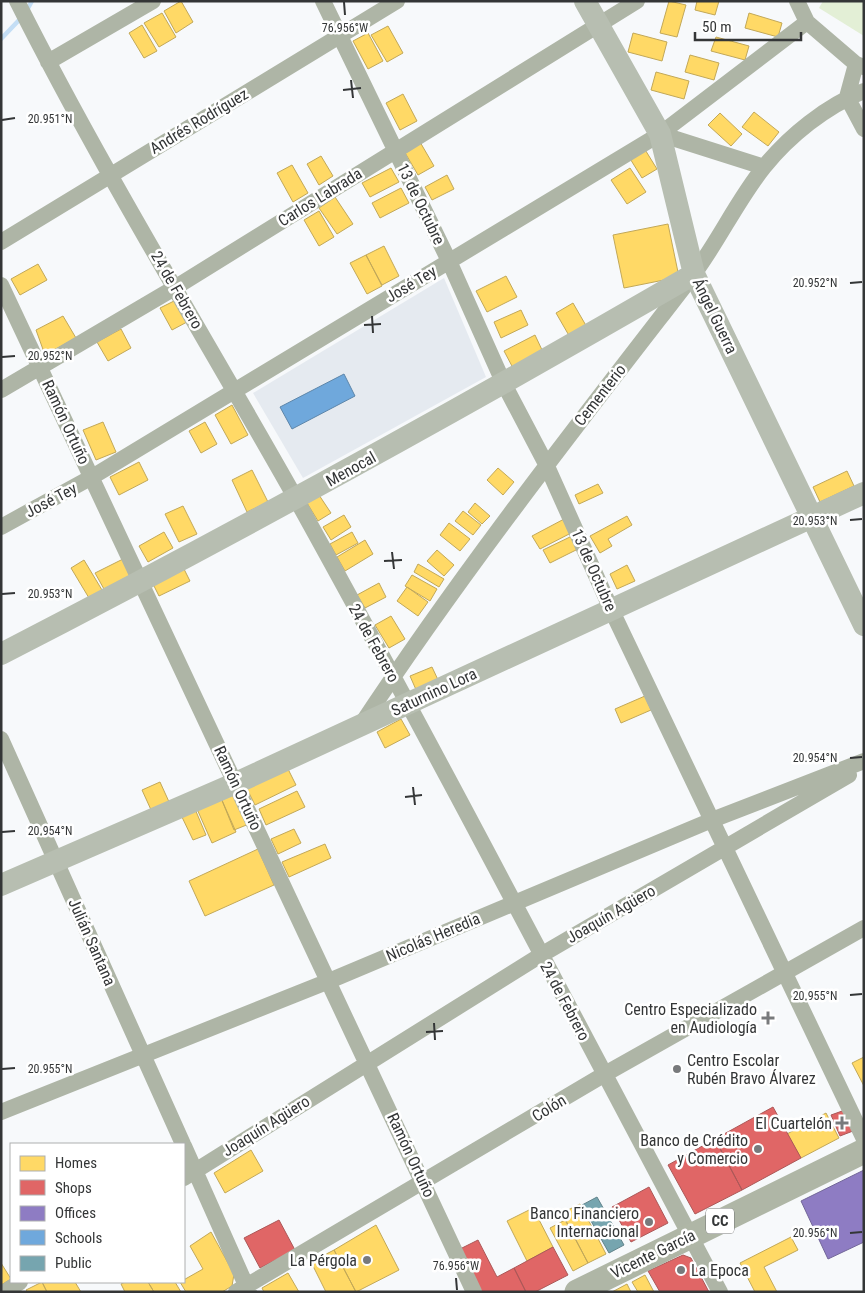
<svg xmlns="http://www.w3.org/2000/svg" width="865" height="1293" viewBox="0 0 865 1293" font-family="'Roboto Condensed',sans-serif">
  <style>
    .built { fill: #e5eaf0 }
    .green { fill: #e3efd6 }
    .homes { fill: #ffd966; stroke: #c2a858 }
    .shops { fill: #e06666; stroke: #ac5858 }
    .offices { fill: #8e7cc3; stroke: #736799 }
    .schools { fill: #6fa8dc; stroke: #5d86aa }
    .public { fill: #76a5af; stroke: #62848b }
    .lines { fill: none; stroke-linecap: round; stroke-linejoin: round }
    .stream { stroke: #c4def5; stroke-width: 4.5 }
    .street { stroke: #aeb5a6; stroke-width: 16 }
    .secondary { stroke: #b7beb1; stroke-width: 22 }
    .primary { stroke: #afb6a6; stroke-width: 25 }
    .ticks { fill: none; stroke: #343637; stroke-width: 2 }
    .poi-dot { fill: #787a7c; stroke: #fff; stroke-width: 2 }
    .labels { text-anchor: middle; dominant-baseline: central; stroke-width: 5; stroke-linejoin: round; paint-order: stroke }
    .shield { fill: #fff; stroke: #717273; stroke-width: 1 }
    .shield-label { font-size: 15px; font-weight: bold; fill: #343637 }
    .street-label { font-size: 16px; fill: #343637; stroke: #fff }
    .poi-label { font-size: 16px; fill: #343637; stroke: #fff; text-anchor: end }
    .ticks-label { font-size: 12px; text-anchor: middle; fill: #343637; stroke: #fff; stroke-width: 5; stroke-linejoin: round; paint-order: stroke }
  </style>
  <rect width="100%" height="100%" fill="#f7f9fb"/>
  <path class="built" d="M444,278L486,377L303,478L253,393Z"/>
  <path class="green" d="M823,1H864V36L819,8Z"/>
  <path class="homes" d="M181,1L193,22L176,33L164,11Z
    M669,1L686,5L677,37L660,33Z
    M697,1H719L715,15L695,10Z
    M162,13L176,37L159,47L144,23Z
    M749,13L782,23L778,37L745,28Z
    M142,25L157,51L144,58L129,33Z
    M388,26L403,53L387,62L371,35Z
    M368,33L383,61L368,69L353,41Z
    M633,33L667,42L662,61L628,52Z
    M716,37L749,46L745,60L711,51Z
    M690,55L719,63L714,80L685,72Z
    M656,72L689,81L684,99L651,90Z
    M403,94L417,121L400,130L386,103Z
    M754,112L779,132L768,146L742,127Z
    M720,113L742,134L731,146L708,125Z
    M420,142L434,166L418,175L404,151Z
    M644,148L657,169L642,178L629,157Z
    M321,156L333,176L319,185L307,164Z
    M292,165L308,193L293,202L277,173Z
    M391,168L399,182L370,197L362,183Z
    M630,168L646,192L627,204L611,180Z
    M447,175L454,189L432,200L425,187Z
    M401,188L409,203L380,218L372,203Z
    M335,197L353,224L337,234L319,208Z
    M319,211L334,237L319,246L304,220Z
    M668,224L679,277L624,288L613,235Z
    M384,246L399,276L382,285L366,255Z
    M366,255L382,286L367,294L350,263Z
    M38,264L47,280L20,295L11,279Z
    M506,276L517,297L487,312L476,291Z
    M176,300L187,322L172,330L160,308Z
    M573,303L588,329L571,339L556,313Z
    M521,310L528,325L501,338L494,322Z
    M63,316L76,338L45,355L36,330Z
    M121,329L131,348L108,361L97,342Z
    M535,335L543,352L513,368L504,351Z
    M232,405L248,435L231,444L215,415Z
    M103,422L116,452L96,460L83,430Z
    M205,422L217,444L201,453L189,431Z
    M139,462L148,480L119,495L110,477Z
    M498,468L514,482L503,495L487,480Z
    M252,470L268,502L247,512L232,480Z
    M847,471L854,486L820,502L813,487Z
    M598,484L603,493L579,504L575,495Z
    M319,495L331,513L318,521L307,503Z
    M475,503L490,516L482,524L468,512Z
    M183,506L197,534L179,542L165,514Z
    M463,511L481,525L473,535L455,521Z
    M344,515L351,527L331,540L323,527Z
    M627,516L632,525L608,539L612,546L600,553L590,536Z
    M566,518L573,532L540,549L532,536Z
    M449,523L470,539L460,551L440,535Z
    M164,532L173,548L148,562L139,546Z
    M352,532L358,543L336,555L330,544Z
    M572,536L578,549L550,563L543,550Z
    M365,540L373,554L345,571L337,557Z
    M437,550L454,565L444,576L427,561Z
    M123,559L131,576L104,589L95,573Z
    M84,560L102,590L89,598L71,568Z
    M418,564L444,579L439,587L414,572Z
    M627,565L635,581L617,589L610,574Z
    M184,569L190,581L159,596L153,584Z
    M412,575L437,589L430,601L405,586Z
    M379,583L386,597L365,608L357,595Z
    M407,587L428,602L418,616L397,601Z
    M391,616L405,639L389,648L375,625Z
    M432,667L439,682L417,692L410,676Z
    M645,696L651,710L621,723L615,709Z
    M401,719L410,735L385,748L377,732Z
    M287,767L296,785L255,805L246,787Z
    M160,782L170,804L152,812L142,790Z
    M297,791L305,807L266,825L259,809Z
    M235,792L249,824L234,830L221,798Z
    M221,798L236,832L212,843L197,809Z
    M195,809L206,835L193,840L181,815Z
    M294,829L301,843L278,854L271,839Z
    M325,844L331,858L289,877L282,862Z
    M258,849L274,885L205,916L189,881Z
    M864,1057V1086L852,1063Z
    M826,1113L839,1138L801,1158L787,1134Z
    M251,1150L263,1171L225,1193L214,1173Z
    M580,1204L606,1254L588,1263L562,1213Z
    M533,1208L553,1247L527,1261L507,1221Z
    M565,1220L588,1263L573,1271L550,1228Z
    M376,1225L399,1270L356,1292L334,1250Z
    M211,1232L234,1274L232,1286L222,1292H186L180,1282L203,1269L190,1246Z
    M791,1237L798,1250L764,1267L777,1292H755L740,1263Z
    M334,1250L356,1292H326L311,1262Z
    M1,1263L11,1279L1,1285Z
    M288,1273L299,1292H264L262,1288Z
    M645,1275L654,1292H638L632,1282Z
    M42,1282L47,1292H28L26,1290Z
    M42,1282H75L81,1292H47Z
    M125,1282H148L154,1292H125L121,1284Z
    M148,1282H175L181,1292H154Z
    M627,1284L631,1292H612Z"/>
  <path class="shops" d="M773,1107L801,1158L742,1190L715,1139Z
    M845,1110L853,1131L840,1136L831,1115Z
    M715,1139L742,1190L695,1214L668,1165Z
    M649,1187L668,1223L631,1242L612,1207Z
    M279,1220L295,1250L260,1268L244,1238Z
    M478,1240L497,1277L514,1268L526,1292H480L458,1250Z
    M553,1247L568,1275L535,1292H526L514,1268Z
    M683,1255L691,1258L709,1292H660L648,1271Z"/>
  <path class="offices" d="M864,1170V1242L828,1259L801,1201Z"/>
  <path class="schools" d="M344,374L355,396L292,429L280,407Z"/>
  <path class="public" d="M597,1197L624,1245L609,1253L582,1205Z"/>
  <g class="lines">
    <path class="stream" d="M27,10L32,1
      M1,39L21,18"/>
    <path class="street" d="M17,1C102,170 202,332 295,497C441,760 579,1027 720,1292
      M323,1L449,261L504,384L546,464L611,609L864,1139
      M797,1L807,22L856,64L864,67
      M48,62L153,1
      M856,64L847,97L864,129
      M660,134L764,167
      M1,242L397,1
      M1,285L474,1292
      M1,390L176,287L637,1
      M1,527L92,477L660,134L807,22
      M361,725C462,572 575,428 687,283C716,247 735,203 764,167C789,136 826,106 864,91
      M1,739L183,1144
      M1,1112L329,981L712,820L864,761
      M184,1146L249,1292
      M184,1178L541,955L849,775
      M5,1292L20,1282
      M236,1292L605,1074L864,928"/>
    <path class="secondary" d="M585,1L660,134L694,274L864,625
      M1,654C236,533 466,406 694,274
      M1,885L236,783L864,493"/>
    <path class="primary" d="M577,1292L864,1151"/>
  </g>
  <path class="ticks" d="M344,2L345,15M351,80L353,98M343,90L361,88M2,120L15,118M850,283L862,282M372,316L373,333M364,325L381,324M2,357L15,356M850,520L862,519M392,552L394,569M384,561L402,560M2,594L15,593M850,758L862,757M413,787L415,805M405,797L422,795M2,832L15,831M850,995L862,994M434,1023L435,1040M426,1032L443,1031M2,1069L15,1068M850,1233L862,1232M456,1278L457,1290"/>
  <g class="poi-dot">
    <path d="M765.5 1010.5h5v5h5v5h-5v5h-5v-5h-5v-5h5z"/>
    <circle cx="677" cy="1069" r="5"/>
    <path d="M839.5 1115.5h5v5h5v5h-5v5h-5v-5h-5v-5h5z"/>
    <circle cx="758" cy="1149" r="5"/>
    <circle cx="649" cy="1222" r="5"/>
    <circle cx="367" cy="1260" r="5"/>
    <circle cx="681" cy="1270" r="5"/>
  </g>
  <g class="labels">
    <rect class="shield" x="706" y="1208.5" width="28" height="25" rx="4"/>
    <g class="shield-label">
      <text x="720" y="1221">CC</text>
    </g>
    <g class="street-label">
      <text transform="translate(199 121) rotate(-31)">Andrés Rodríguez</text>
      <text transform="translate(320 197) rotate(-32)">Carlos Labrada</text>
      <text transform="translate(421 204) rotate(64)">13 de Octubre</text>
      <text transform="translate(411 284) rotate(-31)">José Tey</text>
      <text transform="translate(177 290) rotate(60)">24 de Febrero</text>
      <text transform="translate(715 316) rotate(64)">Ángel Guerra</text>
      <text transform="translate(600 395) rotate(-52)">Cementerio</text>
      <text transform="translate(66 422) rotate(65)">Ramón Ortuño</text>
      <text transform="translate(351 469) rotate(-29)">Menocal</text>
      <text transform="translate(51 500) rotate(-28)">José Tey</text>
      <text transform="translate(594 570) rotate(66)">13 de Octubre</text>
      <text transform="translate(374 643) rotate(61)">24 de Febrero</text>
      <text transform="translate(434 692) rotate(-25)">Saturnino Lora</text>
      <text transform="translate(238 788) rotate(65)">Ramón Ortuño</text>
      <text transform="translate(611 914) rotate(-30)">Joaquín Agüero</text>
      <text transform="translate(433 937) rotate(-23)">Nicolás Heredia</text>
      <text transform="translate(92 942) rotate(66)">Julián Santana</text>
      <text transform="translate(565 1001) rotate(62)">24 de Febrero</text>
      <text transform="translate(549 1108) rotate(-31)">Colón</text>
      <text transform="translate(266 1126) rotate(-32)">Joaquín Agüero</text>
      <text transform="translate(411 1155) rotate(65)">Ramón Ortuño</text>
      <text transform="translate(653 1254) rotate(-26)">Vicente García</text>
    </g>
    <g class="poi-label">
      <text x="757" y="1009">Centro Especializado<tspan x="757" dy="18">en Audiología</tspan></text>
      <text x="687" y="1060" text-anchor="start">Centro Escolar<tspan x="687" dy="18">Rubén Bravo Álvarez</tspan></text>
      <text x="832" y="1123">El Cuartelón</text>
      <text x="748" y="1140">Banco de Crédito<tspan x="748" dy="18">y Comercio</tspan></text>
      <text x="639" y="1213">Banco Financiero<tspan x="639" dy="18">Internacional</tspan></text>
      <text x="357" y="1260">La Pérgola</text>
      <text x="691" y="1270" text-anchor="start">La Epoca</text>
    </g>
  </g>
  <g class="ticks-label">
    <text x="345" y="32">76.956°W</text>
    <text x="50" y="123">20.951°N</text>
    <text x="815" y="287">20.952°N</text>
    <text x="50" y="360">20.952°N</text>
    <text x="815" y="525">20.953°N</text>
    <text x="50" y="598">20.953°N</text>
    <text x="815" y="762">20.954°N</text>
    <text x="50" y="835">20.954°N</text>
    <text x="815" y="1000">20.955°N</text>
    <text x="50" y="1073">20.955°N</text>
    <text x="815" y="1237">20.956°N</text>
    <text x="456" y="1270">76.956°W</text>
  </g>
  <rect width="865" height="1293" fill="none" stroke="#343637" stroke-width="5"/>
  <rect x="10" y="1143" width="175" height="140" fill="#ffffff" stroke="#aeafaf"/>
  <rect x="20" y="1156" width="25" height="15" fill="#ffd966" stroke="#aeafaf"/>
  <text x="55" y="1168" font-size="15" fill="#343637">Homes</text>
  <rect x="20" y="1180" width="25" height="15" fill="#e06666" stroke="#aeafaf"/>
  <text x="55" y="1193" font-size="15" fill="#343637">Shops</text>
  <rect x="20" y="1206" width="25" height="15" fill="#8e7cc3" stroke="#aeafaf"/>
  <text x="55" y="1218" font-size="15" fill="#343637">Offices</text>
  <rect x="20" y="1230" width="25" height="15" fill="#6fa8dc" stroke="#aeafaf"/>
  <text x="55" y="1243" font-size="15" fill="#343637">Schools</text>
  <rect x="20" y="1256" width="25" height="15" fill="#76a5af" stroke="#aeafaf"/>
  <text x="55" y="1268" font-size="15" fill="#343637">Public</text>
  <path d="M695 32v8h106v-8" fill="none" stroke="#343637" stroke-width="2.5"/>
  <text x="702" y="32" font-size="15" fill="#343637" stroke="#ffffff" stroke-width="4" paint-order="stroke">50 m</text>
</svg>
